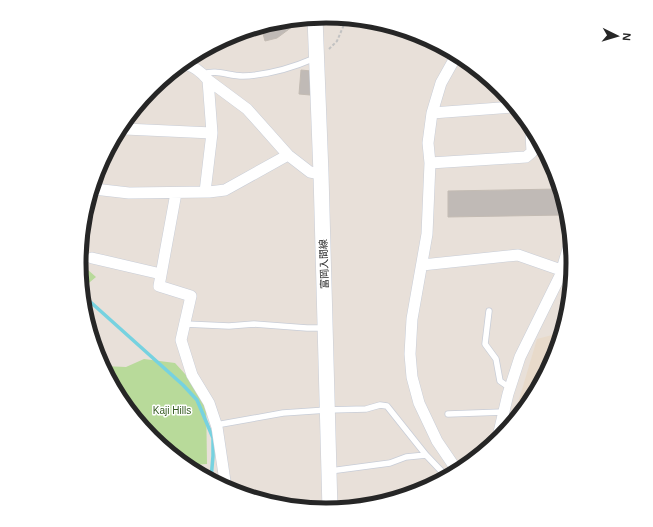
<svg xmlns="http://www.w3.org/2000/svg" width="653" height="527" viewBox="0 0 653 527" font-family="Arial,'Noto Sans JP',sans-serif">
  <style>
    .education { fill: #e8daca }
    .green { fill: #b8da9a }
    .lines { fill: none; stroke-linecap: round; stroke-linejoin: round }
    .stream { stroke: #76d2e0; stroke-width: 3.5 }
    .building { fill: #c0bab6; stroke: #c3bbb3 }
    .lane-casing { stroke: #c8cdd7; stroke-width: 7 }
    .street-casing { stroke: #c8cdd7; stroke-width: 12 }
    .secondary-casing { stroke: #c8cdd7; stroke-width: 16 }
    .path { stroke: #c2c2c2; stroke-width: 2; stroke-dasharray: 3 2; stroke-linecap: butt }
    .lane { stroke: #fff; stroke-width: 5.5 }
    .street { stroke: #fff; stroke-width: 11 }
    .secondary { stroke: #fff; stroke-width: 15 }
    .labels { text-anchor: middle; dominant-baseline: central; stroke-width: 3; stroke-linejoin: round; paint-order: stroke }
    .street-label { font-size: 10px; fill: #262626; stroke: #fff }
    .park-label { font-size: 10px; fill: #345a20; stroke: #fff }
    .rim { fill: none; stroke: #262626; stroke-width: 5 }
  </style>
  <rect width="100%" height="100%" fill="#e8e0d9"/>
  <path class="education" d="M552,335L559,337L555,358L512,423L537,339Z"/>
  <path class="green" d="M79,262L96,277L84,287L79,263Z
    M144,359L175,363L206,397L207,464L192,465L151,438L103,366L126,367Z"/>
  <g class="lines">
    <path class="stream" d="M86,298L183,385L197,400L213,438V456L211,479"/>
  </g>
  <path class="building" d="M300,21L277,38L265,41L262,30L266,28Z
    M301,70L311,71L310,95L299,94Z
    M559,189L564,215L448,217V191Z"/>
  <g class="lines">
    <defs>
      <path id="lane" d="M203,74C217,69 228,76 243,76C268,75 292,68 315,58
        M489,311L485,344L496,359L500,381L510,388
        M185,324L229,326L254,324L307,328H324
        M448,414L504,412
        M216,425L283,413L327,410L366,409L380,405L387,406L426,455L446,476
        M330,471L390,463L406,457L426,455"/>
      <path id="street" d="M455,58L441,83L432,113L428,143L430,163L427,234L412,319L410,354L412,377L419,403L437,441L456,469
        M187,65C196,67 203,74 208,80L247,109L288,155L310,172L321,174
        M432,113L514,107
        M125,129L212,133
        M430,163L526,157L532,152L531,133
        M94,189L129,193L209,192L225,190L288,155
        M205,192L212,133L208,80
        M176,193L159,286L191,296L181,340L192,375L209,403L217,427L226,488
        M92,258L161,274
        M422,265L518,255L561,270
        M97,356L102,359
        M497,441L508,394L520,357L560,276L570,242"/>
      <path id="secondary" d="M315,18L321,174L330,510"/>
    </defs>
    <use href="#lane" class="lane-casing"/>
    <use href="#street" class="street-casing"/>
    <use href="#secondary" class="secondary-casing"/>
    <path class="path" d="M329,49L337,41L346,20"/>
    <use href="#lane" class="lane"/>
    <use href="#street" class="street"/>
    <use href="#secondary" class="secondary"/>
  </g>
  <g class="labels">
    <g class="street-label">
      <text transform="translate(324 264) rotate(-92)">富岡入間線</text>
    </g>
    <g class="park-label">
      <text x="172" y="410">Kaji Hills</text>
    </g>
  </g>
  <path d="M0 0H653V527H0ZM86 263a240 240 0 1 1 480 0a240 240 0 1 1-480 0Z" fill="#fff" fill-rule="evenodd"/>
  <path class="rim" d="M86 263a240 240 0 1 1 480 0a240 240 0 1 1-480 0Z"/>
  <g transform="translate(617 36) rotate(95)" stroke="#ffffff" stroke-width="3" paint-order="stroke">
  <path d="M0-3L7 15L0 10L-7 15Z" fill="#262626"/>
  <text y="-6" font-size="11" font-weight="bold" text-anchor="middle" fill="#262626">N</text>
  </g>
</svg>
